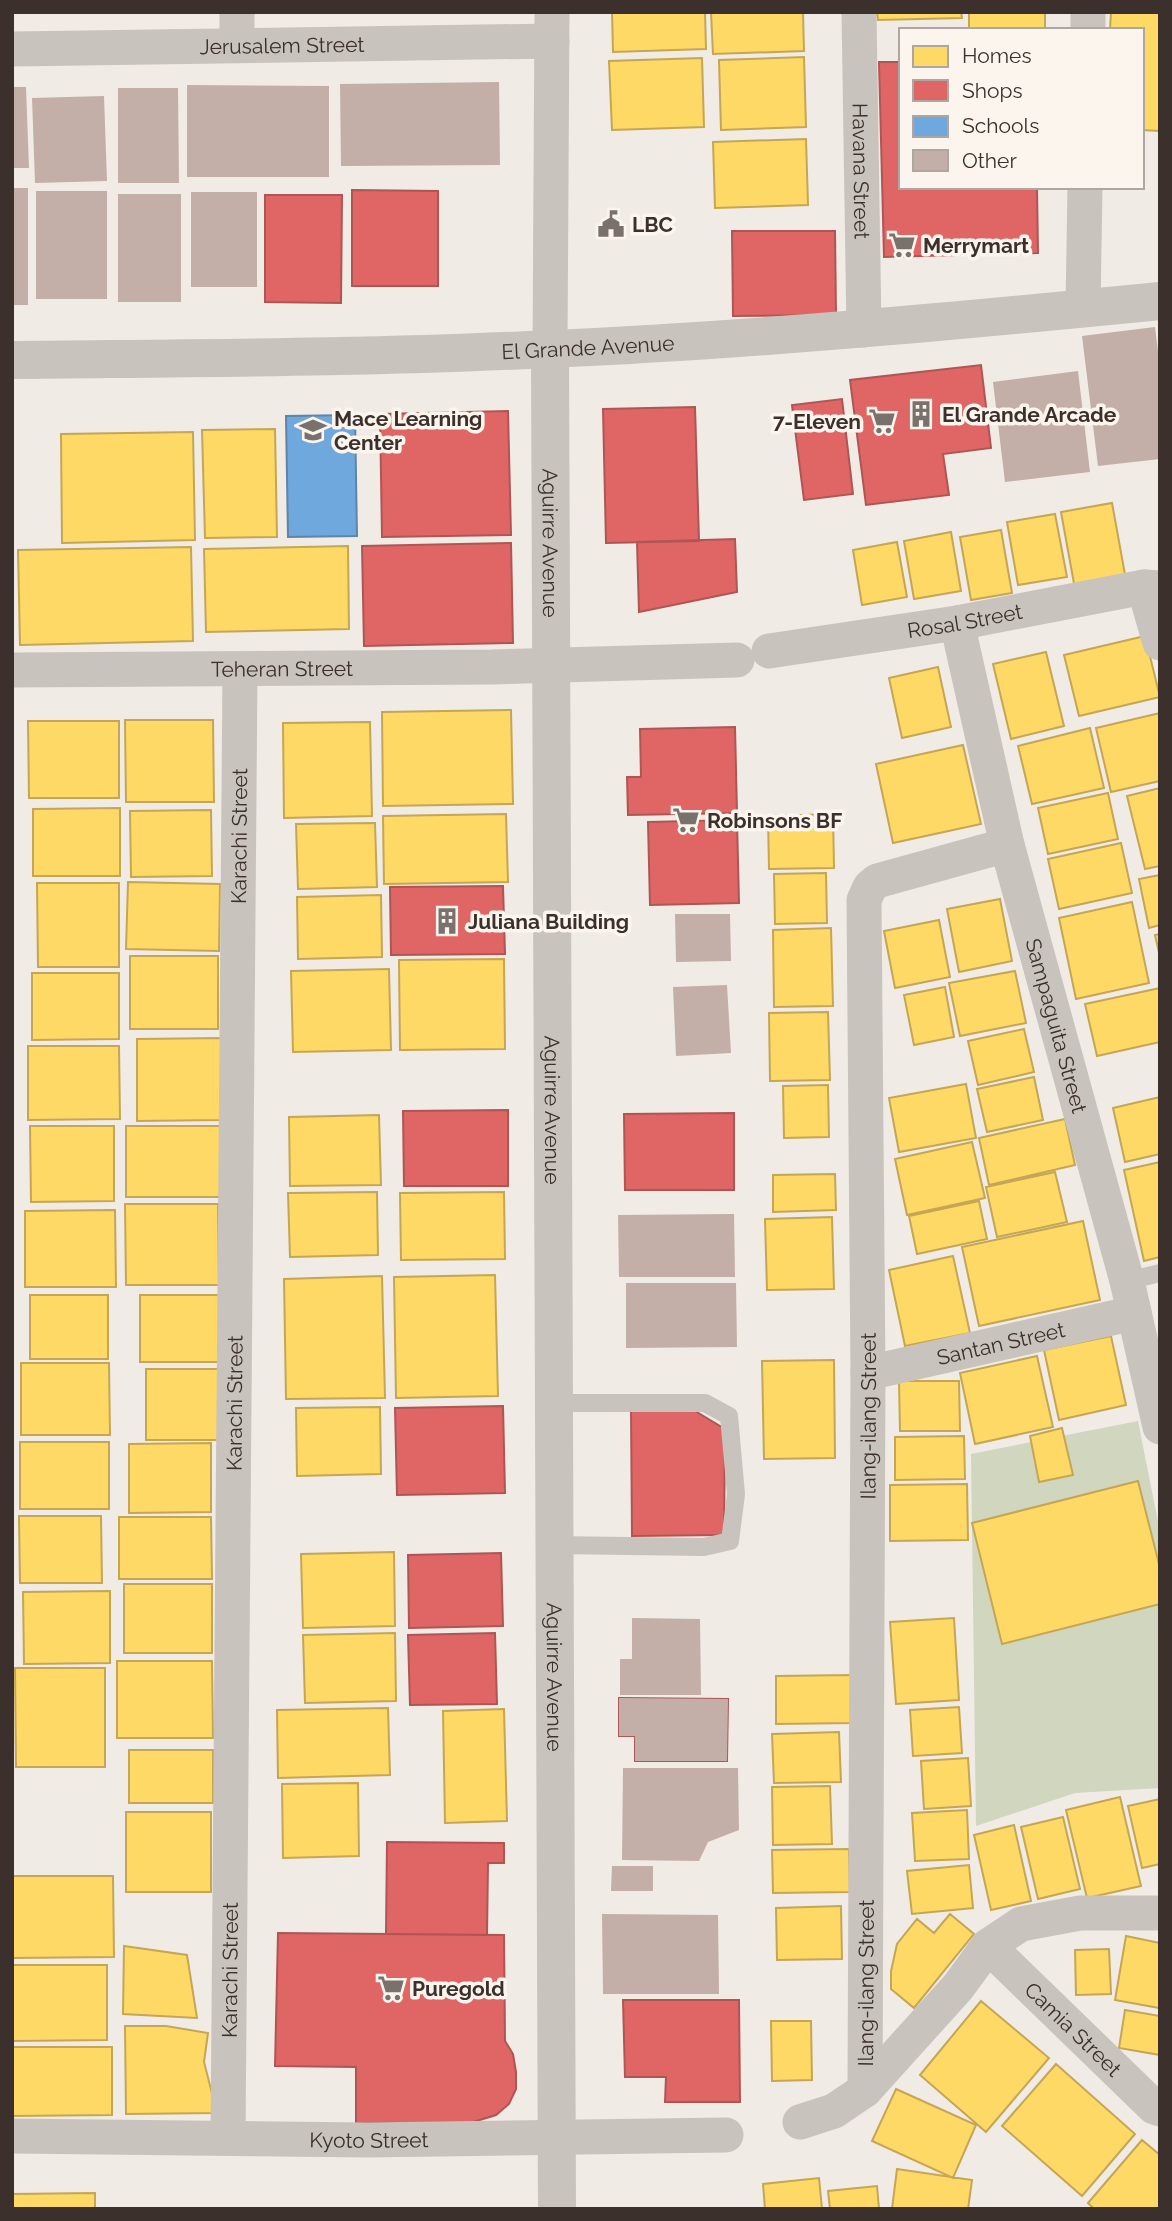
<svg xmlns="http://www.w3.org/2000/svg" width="1172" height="2221" viewBox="0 0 1172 2221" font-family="Raleway,sans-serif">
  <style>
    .green { fill: #d1d6bf }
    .homes { fill: #ffd966; stroke: #c4a654; stroke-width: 2 }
    .shops { fill: #e06666; stroke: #ae5654; stroke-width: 2 }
    .schools { fill: #6fa8dc; stroke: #5f84a7; stroke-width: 2 }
    .building { fill: #c3afa7 }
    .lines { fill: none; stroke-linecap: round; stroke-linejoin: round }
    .service { stroke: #c9c3be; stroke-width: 18 }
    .minor { stroke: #c9c3be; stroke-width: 35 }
    .tertiary { stroke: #c9c3be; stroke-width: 38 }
    .labels { text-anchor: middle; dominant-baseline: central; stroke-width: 7; stroke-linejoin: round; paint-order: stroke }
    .street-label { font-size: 21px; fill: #3b302b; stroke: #fbf5ee }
    .poi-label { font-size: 21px; font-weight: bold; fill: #3b302b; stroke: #fbf5ee; text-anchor: start }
  </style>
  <rect width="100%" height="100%" fill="#f0ebe5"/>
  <path class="green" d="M1138,1421L1160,1532V1788L1075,1793L976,1826L971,1454Z"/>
  <path class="homes" d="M612,12H705L706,49L613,52Z
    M711,12H803L804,51L713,54Z
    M877,12H961L962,18L878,20Z
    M969,12H1045V30H969Z
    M1111,12H1160V131L1142,130V30H1110Z
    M804,57L806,127L721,130L719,60Z
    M702,58L704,127L612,130L609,61Z
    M806,139L808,205L715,208L713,142Z
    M275,429L277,537L205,538L202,430Z
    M193,432L195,540L62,543L61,434Z
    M1112,503L1126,580L1075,589L1061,512Z
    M1055,514L1067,577L1018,585L1007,522Z
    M1001,530L1012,593L971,600L960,537Z
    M951,532L961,591L914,599L904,541Z
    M897,542L907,597L862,605L853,550Z
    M348,546L349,629L206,632L204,549Z
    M191,547L193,641L20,645L18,550Z
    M1145,636L1160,697L1079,716L1064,655Z
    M1046,652L1064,726L1011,739L993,664Z
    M938,667L951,727L902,738L889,678Z
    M511,710L513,804L383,806L382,712Z
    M1160,713V781L1111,792L1096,728Z
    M125,720H213L214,802H126Z
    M28,721H119V798H29Z
    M370,722L372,816L284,818L283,723Z
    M1090,728L1104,788L1032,804L1018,746Z
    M963,745L981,824L893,843L876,764Z
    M1160,788V866L1145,869L1127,796Z
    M1108,793L1118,839L1048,854L1038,808Z
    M120,808V876H33V809Z
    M211,810L212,876L131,877L130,811Z
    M506,814L508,882L384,884L383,816Z
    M833,814L834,868L769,869L768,816Z
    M375,823L377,887L298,889L296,824Z
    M1121,843L1132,893L1059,909L1048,859Z
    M826,873L827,923L775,924L774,874Z
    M1160,875V925L1149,928L1139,879Z
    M128,882L220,884L219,951L126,949Z
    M37,883H119V967H38Z
    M381,895L382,957L298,959L297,897Z
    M1000,899L1012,961L959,972L947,909Z
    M1132,902L1149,983L1076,999L1059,918Z
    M939,920L950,977L895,988L884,931Z
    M831,928L833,1006L774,1007L773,930Z
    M1160,934V957L1155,935Z
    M130,956H218V1029H130Z
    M504,959L505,1049L400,1050L399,960Z
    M389,969L391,1050L293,1052L291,971Z
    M1015,971L1026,1023L960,1036L949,983Z
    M32,973H119V1039L32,1040Z
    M945,987L954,1037L914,1045L904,995Z
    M1160,988V1042L1097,1056L1085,1004Z
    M828,1012L830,1080L770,1081L769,1013Z
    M1024,1029L1034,1072L978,1085L968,1041Z
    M222,1038V1120L137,1121V1039Z
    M28,1046H119L120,1119L28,1120Z
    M1034,1077L1043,1120L987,1132L977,1089Z
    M966,1084L976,1138L899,1152L889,1098Z
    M828,1085L829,1137L784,1138L783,1086Z
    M1160,1097V1154L1125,1162L1113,1108Z
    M379,1115L381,1185L290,1186L289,1117Z
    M1065,1119L1075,1165L989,1185L979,1138Z
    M30,1126H114V1201L31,1202Z
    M126,1126H221V1197H126Z
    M972,1142L985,1198L907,1215L895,1159Z
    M1160,1162V1257L1144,1261L1124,1170Z
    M1055,1172L1067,1222L997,1237L986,1187Z
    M835,1174L836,1210L773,1212V1175Z
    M377,1192L378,1255L290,1257L288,1193Z
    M504,1192L505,1259L401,1260L400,1193Z
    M979,1201L987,1239L917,1254L909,1216Z
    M125,1204H218L219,1285H126Z
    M115,1210L116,1287H25V1211Z
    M832,1217L834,1289L767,1290L765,1219Z
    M1083,1221L1100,1300L979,1326L962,1247Z
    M953,1256L970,1333L905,1346L889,1270Z
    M495,1275L498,1396L396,1398L394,1277Z
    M382,1276L385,1398L286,1399L284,1279Z
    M30,1295H108V1359H30Z
    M140,1295H219V1362H140Z
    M1111,1336L1126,1405L1059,1420L1044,1350Z
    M1037,1356L1053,1427L975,1444L960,1373Z
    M834,1360L835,1458L764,1459L762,1361Z
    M21,1363H109L110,1435H21Z
    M146,1369H219V1440H146Z
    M899,1381H959L960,1431H900Z
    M380,1407L381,1474L297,1476L296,1408Z
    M1062,1428L1073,1475L1039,1482L1030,1436Z
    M964,1436L965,1479L895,1480V1437Z
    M20,1442H109V1509H20Z
    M211,1443V1512L129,1513V1444Z
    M1138,1481L1160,1568V1604L1002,1644L972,1523Z
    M967,1484L968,1540L890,1541V1485Z
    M19,1516H101L102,1583H20Z
    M119,1517H211L212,1579H119Z
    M394,1552L395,1626L303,1628L301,1554Z
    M124,1584H212V1653H124Z
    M110,1591V1663L24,1664L23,1592Z
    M954,1618L959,1700L896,1704L890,1622Z
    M395,1633L396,1701L305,1703L303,1635Z
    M117,1661H212L213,1738H117Z
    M15,1668H105V1767H16Z
    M852,1675L853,1723L776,1724V1676Z
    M959,1707L962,1753L913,1756L910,1710Z
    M388,1708L390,1775L278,1778L277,1710Z
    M504,1709L507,1821L445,1823L443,1711Z
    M839,1732L841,1782L774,1783L772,1734Z
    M129,1750H213V1803H129Z
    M968,1758L971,1806L924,1809L921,1761Z
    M358,1783L359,1856L283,1858L282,1784Z
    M830,1786L832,1844L773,1845L772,1787Z
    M1120,1797L1141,1886L1087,1898L1066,1810Z
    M1160,1799V1864L1142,1868L1128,1806Z
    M967,1810L969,1859L915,1861L912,1813Z
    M126,1812H211V1892H126Z
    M1063,1817L1080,1889L1038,1899L1021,1827Z
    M1014,1825L1031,1901L991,1910L974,1835Z
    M849,1849L850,1892L773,1893L772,1850Z
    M969,1865L973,1908L912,1914L907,1871Z
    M12,1876H113L114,1957L12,1958Z
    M841,1906L842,1959L777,1960L776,1908Z
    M950,1914L974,1934L914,2008L891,1989V1971L897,1944L917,1919L934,1933Z
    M1126,1936L1160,1943L1159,2008L1115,2000Z
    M124,1946L187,1955L197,2018L123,2014Z
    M1109,1949L1111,1994L1076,1995L1075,1950Z
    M12,1965H107V2040L12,2041Z
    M981,2001L1049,2058L986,2132L920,2075Z
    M1125,2010L1160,2016V2055L1119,2048Z
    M771,2021H811L812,2080L772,2081Z
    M125,2026H166L208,2033L204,2062L217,2113L126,2114Z
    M12,2047H112V2115L12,2116Z
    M1056,2064L1135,2134L1082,2196L1002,2126Z
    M896,2089L976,2125L953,2178L872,2141Z
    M1142,2140L1160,2155V2209H1094L1088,2203Z
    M897,2169L972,2180L968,2209H892Z
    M819,2178L822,2209H765L763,2184Z
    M877,2186L879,2209H830L828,2191Z
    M95,2193V2209H12V2194Z"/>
  <path class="shops" d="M879,62H901V187H1037L1038,253L884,257Z
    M352,190L438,191V286H352Z
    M265,195H342L341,303L265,302Z
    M732,231H835L836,315L733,316Z
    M981,365L991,448L943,454L949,495L866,505L850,380Z
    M842,399L853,494L804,500L792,405Z
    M695,407L699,541L606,543L603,409Z
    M508,411L511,535L382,537L380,414Z
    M735,539L737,592L639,612L637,542Z
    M511,543L513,643L364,646L362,546Z
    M735,727L737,813L628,815L627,777H641L640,729Z
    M737,820L739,903L650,905L648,822Z
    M503,886L505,954L391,955L390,887Z
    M508,1110V1186H404L403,1111Z
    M734,1113V1190H625L624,1114Z
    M503,1406L505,1493L397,1495L395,1408Z
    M631,1407L690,1408L725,1429L724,1535L632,1536Z
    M501,1553L503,1626L409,1628L408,1555Z
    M495,1633L497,1704L410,1705L408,1635Z
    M619,1698L728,1699L727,1761H635V1736H619Z
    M387,1842L504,1843V1863H488L487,1935L386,1934Z
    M278,1933L504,1935L505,2041L513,2054L516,2072V2089L509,2104L496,2115L470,2123H356V2067L275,2066Z
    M623,2000H739L740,2102H665L666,2077H625Z"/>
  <path class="schools" d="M355,415L357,536L288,537L286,416Z"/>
  <path class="building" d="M499,82L500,165L341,166L340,84Z
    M187,85L329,86V177H187Z
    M12,87H26L29,168H12Z
    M118,88H178L179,183H118Z
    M104,96L107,181L35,183L32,98Z
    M12,188H28V305H12Z
    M36,191H107V299H36Z
    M191,192H257V287H191Z
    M118,194H181V302H118Z
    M1155,327L1160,368V459L1098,466L1082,336Z
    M1078,371L1090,472L1005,482L993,382Z
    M675,914H730L731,961L676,962Z
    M727,985L731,1053L676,1056L673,987Z
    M734,1214L735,1277H619L618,1215Z
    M626,1283H736L737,1347L626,1348Z
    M632,1618L700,1619L701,1695H620V1659H632Z
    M619,1698L728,1699L727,1761H635V1736H619Z
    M623,1768H738L739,1830L708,1842L699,1861L622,1860Z
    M612,1866H653V1891H611Z
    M602,1914L718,1915L719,1994H603Z"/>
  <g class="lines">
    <path class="service" d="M1127,1281L1160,1273
      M553,1403H705L729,1416L736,1494L730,1541L704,1547L554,1545"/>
    <g class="minor">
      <path id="s1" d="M859,12L864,330"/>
      <path d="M1088,30V12"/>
      <path d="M237,45V12"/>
      <path id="s2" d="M12,49L552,41"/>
      <path d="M1083,308L1085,187"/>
      <path d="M550,349L552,12"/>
      <path d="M1144,587L1160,643"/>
      <path id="s3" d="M957,623L1007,845L1127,1281L1160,1427"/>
      <path id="s4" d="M769,651L957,623L1144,587L1160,588"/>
      <path id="s5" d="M12,670L492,667L737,660"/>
      <path id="s6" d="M868,1373L1134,1313"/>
      <path id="s7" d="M988,1946L1154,2107L1160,2109"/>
      <path id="s8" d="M865,2090L868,1373L864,900L870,887L877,881L1007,845"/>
      <path d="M800,2122L834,2111L865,2090L958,1987L988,1946L1021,1924L1080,1913H1160"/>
      <path id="s9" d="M12,2136L368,2140L726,2135"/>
      <path id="s10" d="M228,2138L240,670"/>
    </g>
    <g class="tertiary">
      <path id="s11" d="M550,349L557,2209"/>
      <path id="s12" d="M12,360C191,358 370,358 549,349C753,340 957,321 1160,301"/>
    </g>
  </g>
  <defs>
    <symbol id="civic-bare" viewBox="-9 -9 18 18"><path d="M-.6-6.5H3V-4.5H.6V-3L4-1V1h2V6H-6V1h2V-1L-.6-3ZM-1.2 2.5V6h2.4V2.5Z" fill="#7a716c" stroke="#fbf5ee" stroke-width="2.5" paint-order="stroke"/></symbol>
    <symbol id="supermarket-bare" viewBox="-9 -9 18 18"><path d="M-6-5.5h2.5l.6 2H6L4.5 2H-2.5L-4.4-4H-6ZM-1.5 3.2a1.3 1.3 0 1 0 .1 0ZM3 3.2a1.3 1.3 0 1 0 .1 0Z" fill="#7a716c" stroke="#fbf5ee" stroke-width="2.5" paint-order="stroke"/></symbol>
    <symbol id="building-bare" viewBox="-9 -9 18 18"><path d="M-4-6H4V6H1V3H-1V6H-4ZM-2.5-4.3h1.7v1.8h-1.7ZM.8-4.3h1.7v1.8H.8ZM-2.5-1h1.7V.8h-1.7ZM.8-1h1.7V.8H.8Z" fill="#7a716c" stroke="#fbf5ee" stroke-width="2.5" paint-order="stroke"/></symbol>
    <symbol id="school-bare" viewBox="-9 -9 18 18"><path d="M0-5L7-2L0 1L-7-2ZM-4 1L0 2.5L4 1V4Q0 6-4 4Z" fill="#7a716c" stroke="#fbf5ee" stroke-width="2.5" paint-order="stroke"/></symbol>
  </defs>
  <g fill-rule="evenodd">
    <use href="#civic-bare" x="592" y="205" width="38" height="38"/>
    <use href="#supermarket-bare" x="883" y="226" width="38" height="38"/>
    <use href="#building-bare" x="902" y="395" width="38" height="38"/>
    <use href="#supermarket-bare" x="863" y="402" width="38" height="38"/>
    <use href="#school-bare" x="294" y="411" width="38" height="38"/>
    <use href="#supermarket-bare" x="667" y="801" width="38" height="38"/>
    <use href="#building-bare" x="428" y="902" width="38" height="38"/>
    <use href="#supermarket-bare" x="372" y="1969" width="38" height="38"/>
  </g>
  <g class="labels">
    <g class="street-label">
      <text stroke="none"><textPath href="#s2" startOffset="270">Jerusalem Street</textPath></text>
      <text stroke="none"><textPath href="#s1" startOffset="159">Havana Street</textPath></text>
      <text stroke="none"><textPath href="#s12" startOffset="576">El Grande Avenue</textPath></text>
      <text stroke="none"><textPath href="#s11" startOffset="194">Aguirre Avenue</textPath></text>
      <text stroke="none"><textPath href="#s4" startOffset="198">Rosal Street</textPath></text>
      <text stroke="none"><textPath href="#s5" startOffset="270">Teheran Street</textPath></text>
      <text stroke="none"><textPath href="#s10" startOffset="1302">Karachi Street</textPath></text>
      <text stroke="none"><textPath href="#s3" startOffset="415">Sampaguita Street</textPath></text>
      <text stroke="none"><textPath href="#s11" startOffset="761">Aguirre Avenue</textPath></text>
      <text stroke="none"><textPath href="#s6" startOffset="136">Santan Street</textPath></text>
      <text stroke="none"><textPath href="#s10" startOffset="735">Karachi Street</textPath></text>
      <text stroke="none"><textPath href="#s8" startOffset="674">Ilang-ilang Street</textPath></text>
      <text stroke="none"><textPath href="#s11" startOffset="1328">Aguirre Avenue</textPath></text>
      <text stroke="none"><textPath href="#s10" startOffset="168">Karachi Street</textPath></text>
      <text stroke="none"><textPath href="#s8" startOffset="107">Ilang-ilang Street</textPath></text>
      <text stroke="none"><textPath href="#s7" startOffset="119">Camia Street</textPath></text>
      <text stroke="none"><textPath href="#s9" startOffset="357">Kyoto Street</textPath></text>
    </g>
    <g class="poi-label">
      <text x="632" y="224">LBC</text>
      <text x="923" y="245">Merrymart</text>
      <text x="942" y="414">El Grande Arcade</text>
      <text x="334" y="418">Mace Learning<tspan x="334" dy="24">Center</tspan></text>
      <text x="861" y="421" text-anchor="end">7-Eleven</text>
      <text x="707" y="820">Robinsons BF</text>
      <text x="468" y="921">Juliana Building</text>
      <text x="412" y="1988">Puregold</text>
    </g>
  </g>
  <rect width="1172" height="2221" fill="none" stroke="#3b302b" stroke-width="28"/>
  <rect x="899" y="28" width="245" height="161" fill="#fbf5ee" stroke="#aea6a0" stroke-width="2"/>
  <rect x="913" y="46" width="35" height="21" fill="#ffd966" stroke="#aea6a0" stroke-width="2"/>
  <text x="962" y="63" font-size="21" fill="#3b302b">Homes</text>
  <rect x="913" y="80" width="35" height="21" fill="#e06666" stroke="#aea6a0" stroke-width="2"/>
  <text x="962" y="98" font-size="21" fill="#3b302b">Shops</text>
  <rect x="913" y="116" width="35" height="21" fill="#6fa8dc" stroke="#aea6a0" stroke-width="2"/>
  <text x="962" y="133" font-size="21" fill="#3b302b">Schools</text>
  <rect x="913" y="150" width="35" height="21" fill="#c3afa7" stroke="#aea6a0" stroke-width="2"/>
  <text x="962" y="168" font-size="21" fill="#3b302b">Other</text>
</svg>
